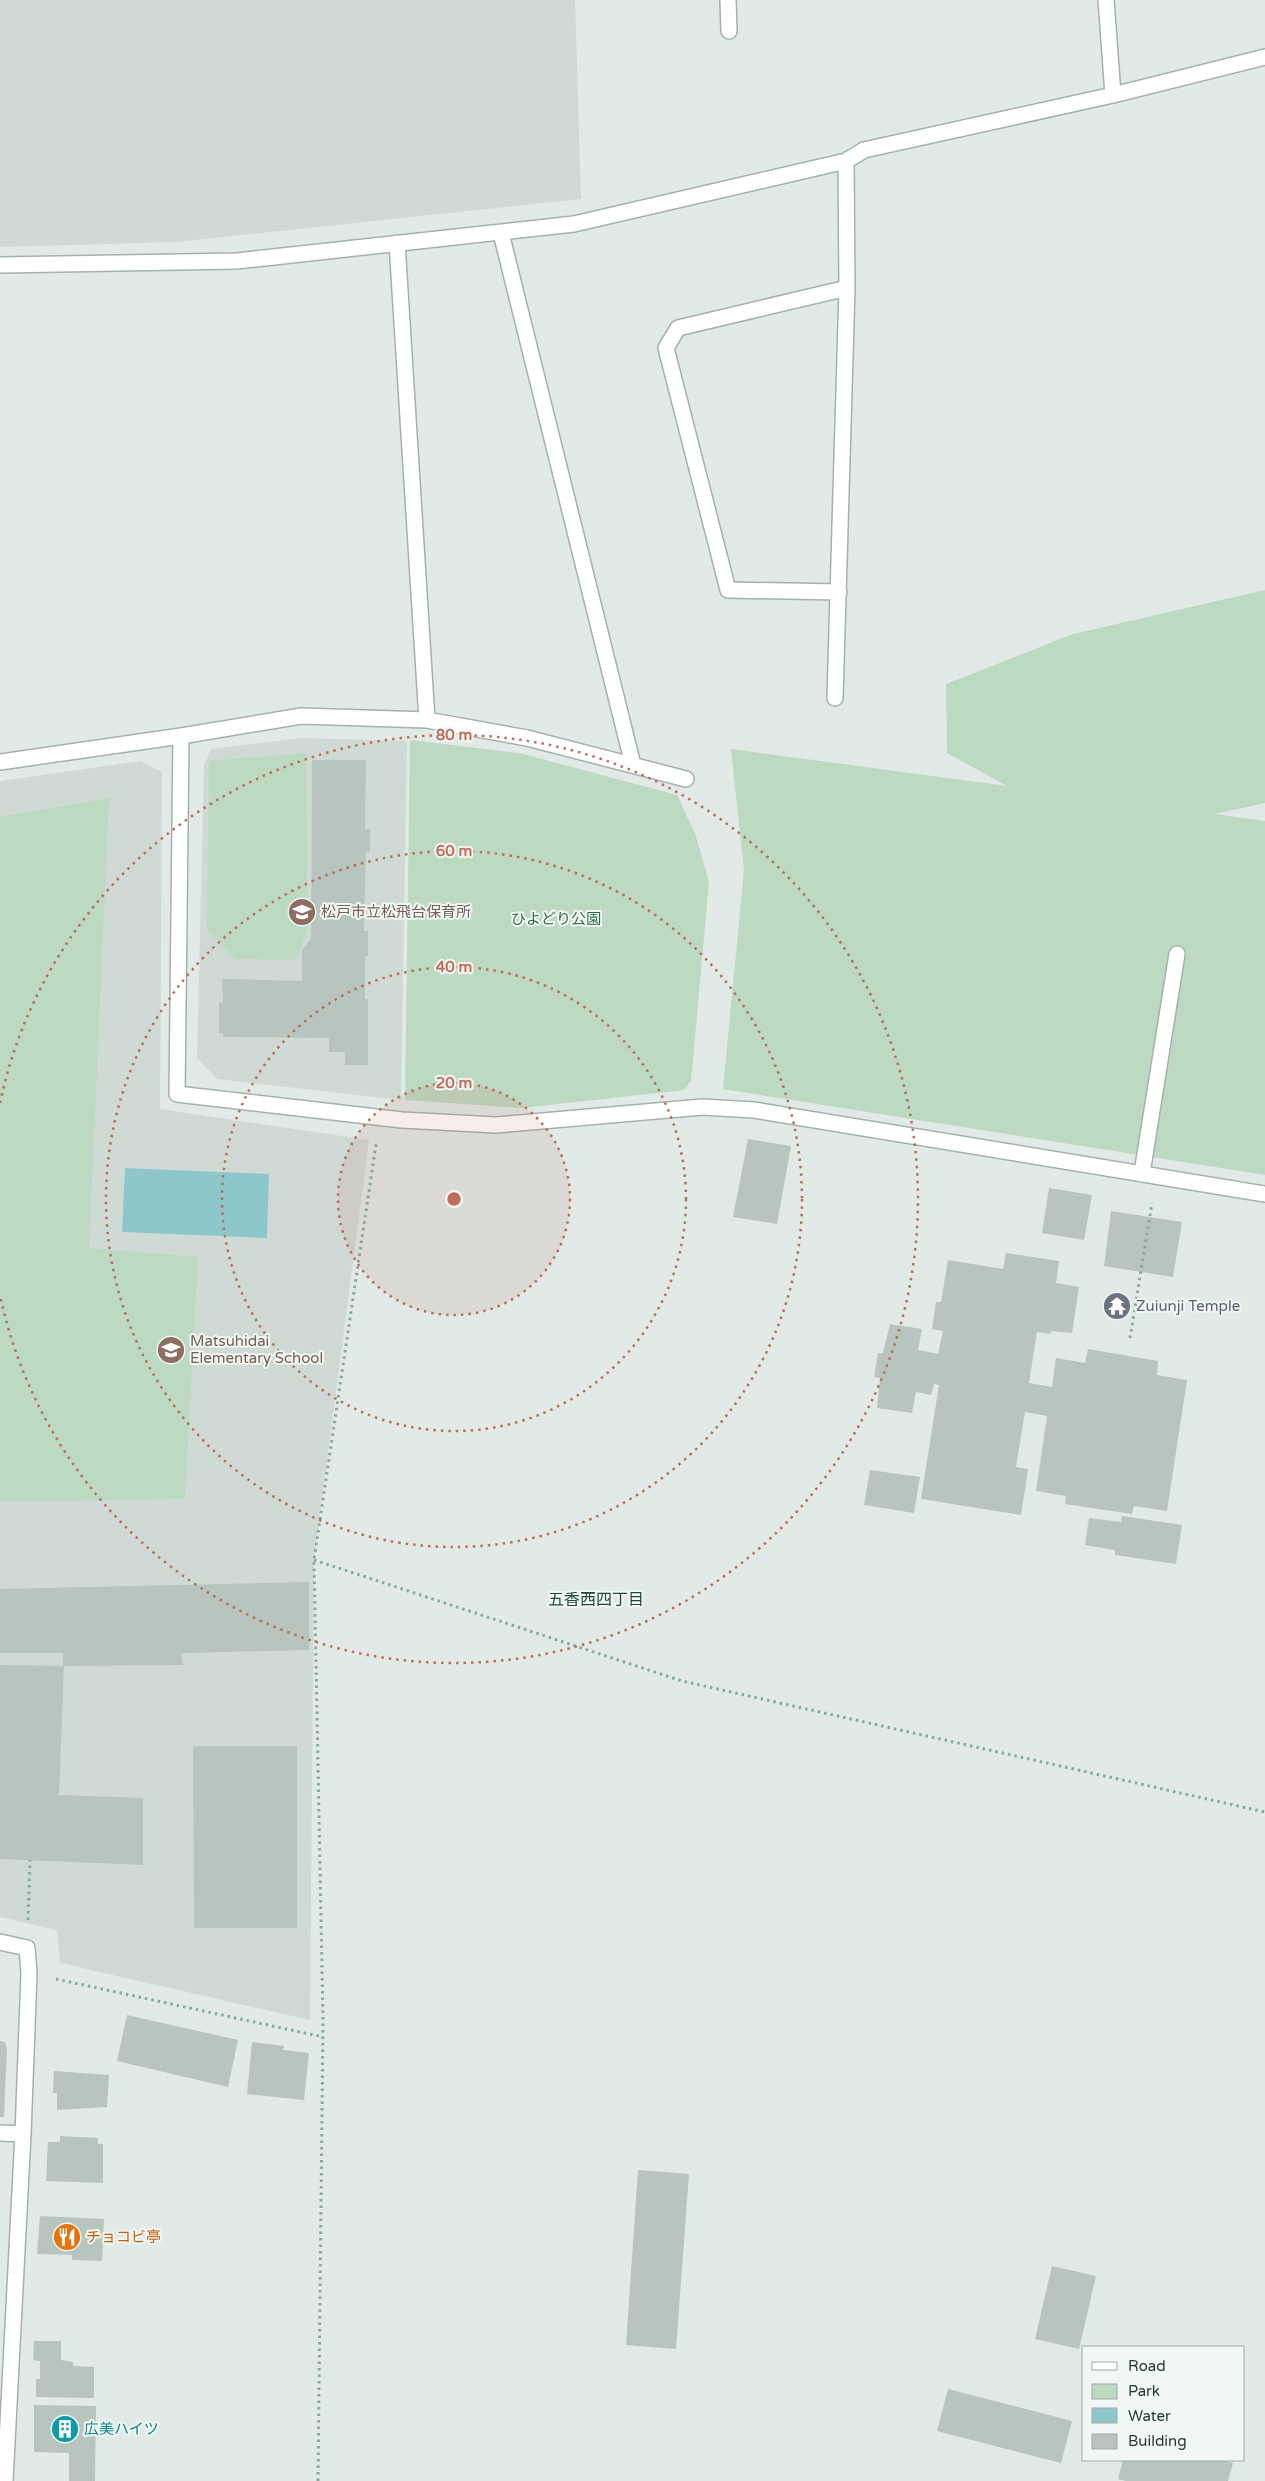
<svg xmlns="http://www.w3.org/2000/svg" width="1265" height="2481" viewBox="0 0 1265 2481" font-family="'Varela Round','Noto Sans JP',sans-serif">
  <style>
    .built { fill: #d0dad4 }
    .green { fill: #bcdac1 }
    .water { fill: #8ec7cb }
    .building { fill: #b7c5be }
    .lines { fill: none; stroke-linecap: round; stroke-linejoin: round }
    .minor-casing { stroke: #a4b2ac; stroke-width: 18 }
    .path { stroke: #84ab9c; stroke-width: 3; stroke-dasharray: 2.5 4; stroke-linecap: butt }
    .minor { stroke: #fff; stroke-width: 15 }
    .ring { fill: none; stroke: #bf6c5a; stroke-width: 2.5; stroke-dasharray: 2.5 5 }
    .labels { text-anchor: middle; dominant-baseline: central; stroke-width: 4; stroke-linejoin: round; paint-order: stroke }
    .education-label { font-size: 15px; fill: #785e54; stroke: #f1f7f4; text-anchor: start }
    .park-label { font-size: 15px; fill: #316d43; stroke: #f1f7f4 }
    .worship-label { font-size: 15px; fill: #5b616d; stroke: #f1f7f4; text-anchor: start }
    .food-label { font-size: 15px; fill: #c56008; stroke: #f1f7f4; text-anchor: start }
    .culture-label { font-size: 15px; fill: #0d838f; stroke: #f1f7f4; text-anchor: start }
    .neighbourhood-label { font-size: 16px; fill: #214a3c; stroke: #f1f7f4 }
    .centre { fill: #bf6c5a; stroke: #f1f7f4; stroke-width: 2.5 }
    .ring-label { font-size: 15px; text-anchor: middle; font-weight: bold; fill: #bf6c5a; stroke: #f1f7f4; stroke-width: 4; stroke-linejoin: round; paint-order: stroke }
  </style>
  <rect width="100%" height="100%" fill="#e1eae6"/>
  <path class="built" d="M0,0H575L581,199L175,242L0,247Z
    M302,738L407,741L401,1100L217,1079L197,1058L204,765L211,749Z
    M141,761L162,772L160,1109L369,1140L314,1560L310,2020L60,1963L57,1930L0,1917V781Z"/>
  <path class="green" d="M1265,590V803L1215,814L1265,821V1175L723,1089L744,870L731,749L1007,786L947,753L946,684L1073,634Z
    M410,740L519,753L677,795L696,836L709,882L691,1081L684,1090L522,1108L405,1100Z
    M306,753L308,928L296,960L235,959L207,930L209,761Z
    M109,798L89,1248L198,1257L185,1499L0,1502V817Z"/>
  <path class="water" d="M125,1168L269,1174L267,1238L122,1232Z"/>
  <path class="building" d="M312,760H366L365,829H370V852L366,851L364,931H368V956H365V999H368V1065H345V1052H329V1038L223,1037V1033H219V1003L223,1002L222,979L302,981V950L311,939Z
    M748,1139L791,1146L777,1224L733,1217Z
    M1049,1188L1092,1195L1084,1240L1042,1233Z
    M1111,1211L1182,1222L1173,1277L1104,1266Z
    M1006,1253L1059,1261L1056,1283L1079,1287L1072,1333L1051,1331L1050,1334L1037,1332L1029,1383L1052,1387L1056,1358L1085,1363L1088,1349L1158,1361L1157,1375L1187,1380L1167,1511L1134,1506L1132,1514L1065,1504L1066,1496L1036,1491L1047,1416L1025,1412L1016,1467L1028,1469L1021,1515L921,1499L939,1385L934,1384L931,1395L916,1392L912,1413L877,1408L880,1378L874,1377L878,1353H883L890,1324L922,1329L918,1350L938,1354L943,1331L932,1329L936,1302H941L948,1260L1003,1269Z
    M870,1470L920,1477L914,1513L864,1505Z
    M1122,1516L1182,1525L1176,1564L1115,1555V1550L1085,1545L1089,1518L1121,1522Z
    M309,1582V1650L181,1653L183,1665L63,1666V1653H0V1589Z
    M0,1665L64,1666L59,1795L143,1798V1865L0,1859Z
    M193,1746H297V1928H194Z
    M127,2015L238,2040L228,2087L117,2061Z
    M0,2041L5,2042L7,2049L4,2117H0Z
    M252,2042L284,2046L283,2050L309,2053L304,2100L247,2094Z
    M54,2071L109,2075L107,2107L57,2110V2093H53Z
    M60,2136L98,2138V2144H103V2183L46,2181L48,2142H60Z
    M638,2170L689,2174L676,2349L626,2345Z
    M40,2216L104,2219L102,2261L72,2260V2255L37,2254Z
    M1052,2266L1096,2276L1079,2349L1035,2339Z
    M34,2341H61V2360L73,2362V2366L94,2367V2398L36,2397V2379H40V2361L33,2360Z
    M948,2389L1072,2421L1061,2463L937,2431Z
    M34,2405L96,2406L95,2481H69V2453L34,2452Z
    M1123,2460H1222L1233,2463L1228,2481H1126L1118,2479Z"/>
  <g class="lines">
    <defs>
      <path id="minor" d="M728,0L729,31
        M1106,0L1113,95
        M501,233L633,765
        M397,243L427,720
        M0,265L237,261L574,224L846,161L864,150L1113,95L1265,57
        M839,592L728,590L666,348L678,328L847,288
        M835,698L847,288L846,161
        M181,736L301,716L427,720L527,738L686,779
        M0,762L181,736L177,1094L402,1120L496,1125L702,1107L754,1110L1265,1194
        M1142,1173L1177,954
        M0,1942L27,1948L29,1973L23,2134L5,2481
        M0,2133L23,2134"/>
    </defs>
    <use href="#minor" class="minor-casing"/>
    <path class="path" d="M1130,1338L1152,1203
      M314,1560L682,1681L1265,1812
      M28,1920L30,1860
      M56,1979L323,2037
      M318,2481L323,2021L314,1560L376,1144"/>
    <use href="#minor" class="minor"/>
  </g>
  <circle cx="454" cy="1199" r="116" fill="#bf6c5a" fill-opacity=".12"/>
  <g class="ring">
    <circle cx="454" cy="1199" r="116"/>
    <circle cx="454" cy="1199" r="232"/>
    <circle cx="454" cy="1199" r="348"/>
    <path d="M0 1103A464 464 0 1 1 0 1295"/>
  </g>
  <defs>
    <symbol id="school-disc" viewBox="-11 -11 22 22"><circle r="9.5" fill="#8d6e63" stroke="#f1f7f4"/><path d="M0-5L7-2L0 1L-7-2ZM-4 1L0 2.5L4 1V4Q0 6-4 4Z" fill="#fff"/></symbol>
    <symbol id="temple-disc" viewBox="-11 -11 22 22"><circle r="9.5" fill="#6b7280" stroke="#f1f7f4"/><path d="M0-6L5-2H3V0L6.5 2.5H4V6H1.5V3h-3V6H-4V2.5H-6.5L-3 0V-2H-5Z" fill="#fff"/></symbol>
    <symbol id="restaurant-disc" viewBox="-11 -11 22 22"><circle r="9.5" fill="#e8710a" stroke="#f1f7f4"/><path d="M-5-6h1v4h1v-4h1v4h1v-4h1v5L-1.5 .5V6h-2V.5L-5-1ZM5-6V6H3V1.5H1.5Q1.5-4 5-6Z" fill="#fff"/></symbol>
    <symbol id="building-disc" viewBox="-11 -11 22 22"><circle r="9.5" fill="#0f9aa8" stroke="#f1f7f4"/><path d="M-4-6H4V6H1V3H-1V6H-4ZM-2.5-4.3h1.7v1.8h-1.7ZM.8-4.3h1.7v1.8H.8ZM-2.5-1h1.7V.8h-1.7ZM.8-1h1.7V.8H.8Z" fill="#fff"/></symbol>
  </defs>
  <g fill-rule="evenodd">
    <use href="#school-disc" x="286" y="896" width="32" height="32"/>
    <use href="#temple-disc" x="1101" y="1290" width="32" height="32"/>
    <use href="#school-disc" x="155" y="1334" width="32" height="32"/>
    <use href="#restaurant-disc" x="51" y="2221" width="32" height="32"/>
    <use href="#building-disc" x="49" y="2413" width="32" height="32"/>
  </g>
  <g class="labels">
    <g class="education-label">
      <text x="321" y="912">松戸市立松飛台保育所</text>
      <text x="190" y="1341">Matsuhidai<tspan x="190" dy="17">Elementary School</tspan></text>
    </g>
    <g class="park-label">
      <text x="556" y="919">ひよどり公園</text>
    </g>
    <g class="worship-label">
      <text x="1136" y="1306">Zuiunji Temple</text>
    </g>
    <g class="food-label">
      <text x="86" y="2237">チョコビ亭</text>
    </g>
    <g class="culture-label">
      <text x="84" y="2429">広美ハイツ</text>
    </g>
    <g class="neighbourhood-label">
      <text x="596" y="1600">五香西四丁目</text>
    </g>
  </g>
  <circle cx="454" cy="1199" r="8" class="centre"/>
  <g class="ring-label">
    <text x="454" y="740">80 m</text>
    <text x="454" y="856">60 m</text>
    <text x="454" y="972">40 m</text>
    <text x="454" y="1088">20 m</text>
  </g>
  <rect x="1082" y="2346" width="162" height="115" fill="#f1f7f4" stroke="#9faba6"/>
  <rect x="1092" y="2362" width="25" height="8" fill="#ffffff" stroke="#9faba6"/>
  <text x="1128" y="2371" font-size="15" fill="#233a32">Road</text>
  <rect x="1092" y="2384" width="25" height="15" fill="#bcdac1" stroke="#9faba6"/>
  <text x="1128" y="2396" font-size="15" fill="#233a32">Park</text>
  <rect x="1092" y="2408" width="25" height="15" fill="#8ec7cb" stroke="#9faba6"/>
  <text x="1128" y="2421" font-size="15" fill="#233a32">Water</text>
  <rect x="1092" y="2434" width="25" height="15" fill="#b7c5be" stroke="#9faba6"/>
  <text x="1128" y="2446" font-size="15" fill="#233a32">Building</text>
</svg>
